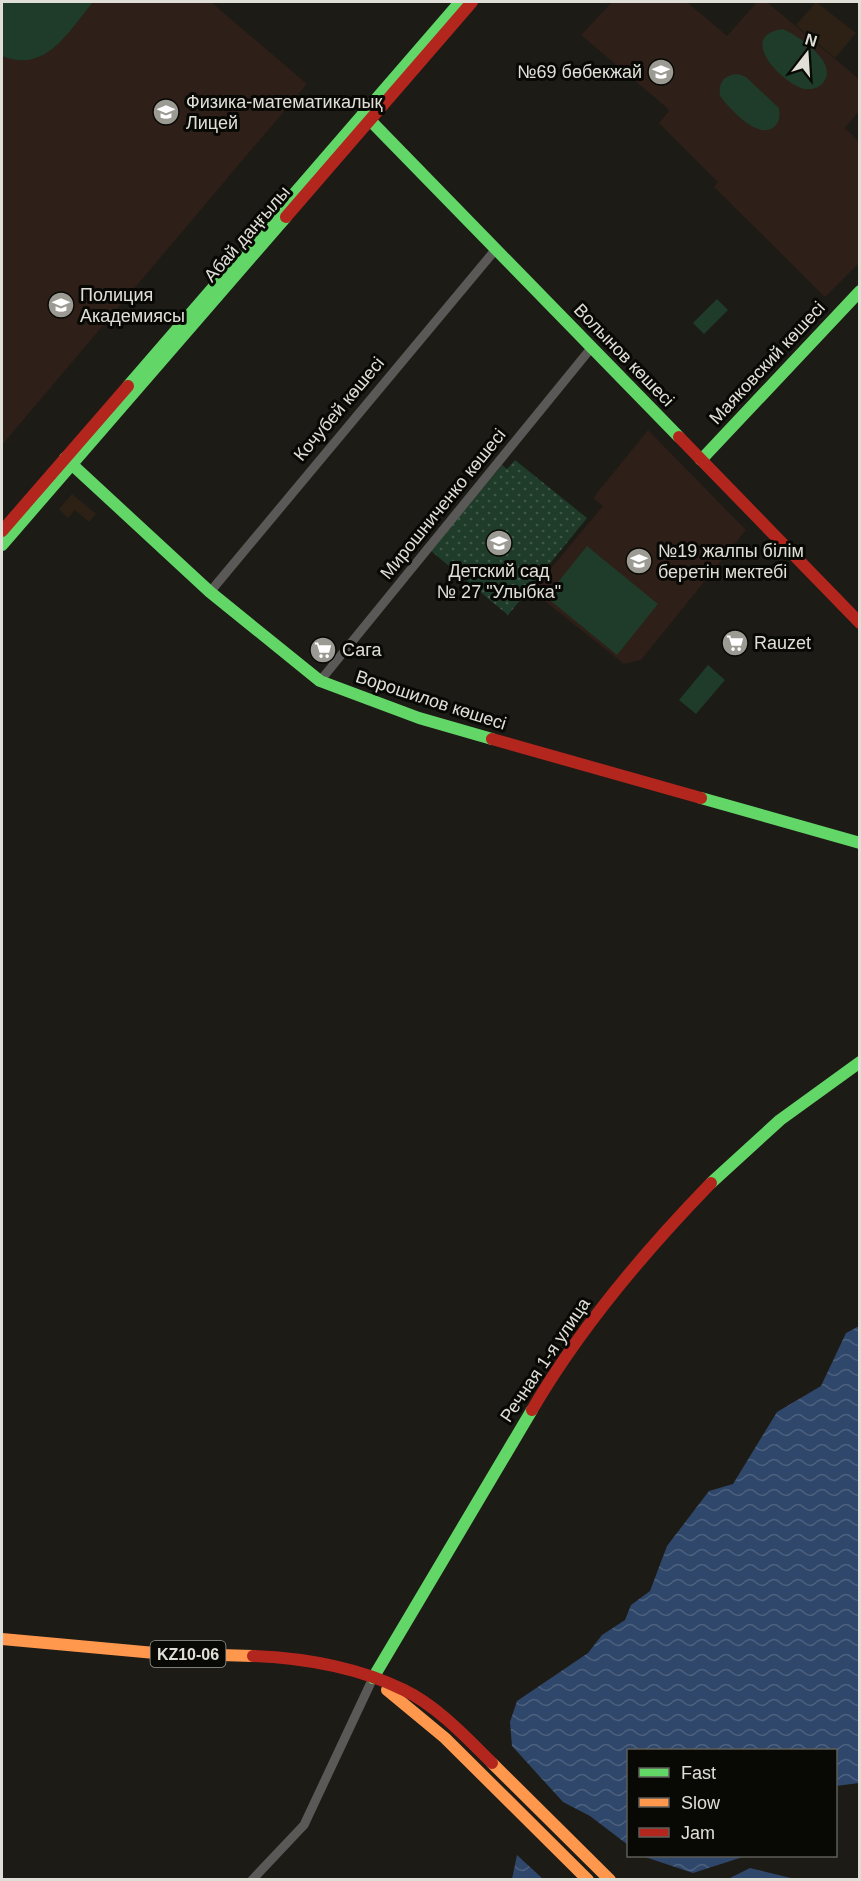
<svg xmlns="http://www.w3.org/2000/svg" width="861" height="1881" viewBox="0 0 861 1881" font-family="Helvetica,sans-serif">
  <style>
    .commercial { fill: #2c2114 }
    .education { fill: #2e1f18 }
    .grass { fill: url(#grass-dots) }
    .garden { fill: #1f3b29 }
    .water { fill: url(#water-waves) }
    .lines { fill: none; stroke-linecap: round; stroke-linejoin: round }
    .street { stroke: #5a5957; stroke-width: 9 }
    .fast { stroke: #63d668; stroke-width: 12 }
    .slow { stroke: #ff974d; stroke-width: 12 }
    .jam { stroke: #b3261e; stroke-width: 12 }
    .labels { text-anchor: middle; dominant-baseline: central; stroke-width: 6; stroke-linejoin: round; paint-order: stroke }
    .shield { fill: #080804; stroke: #9f9e98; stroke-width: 1.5 }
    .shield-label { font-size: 16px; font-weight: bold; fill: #e0dfd7 }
    .poi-label { font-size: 18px; fill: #e0dfd7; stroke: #080804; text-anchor: start }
    .street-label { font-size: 18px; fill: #e0dfd7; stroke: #080804 }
  </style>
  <defs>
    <pattern id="grass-dots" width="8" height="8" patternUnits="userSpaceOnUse" patternTransform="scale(1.5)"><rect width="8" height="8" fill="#1f3b29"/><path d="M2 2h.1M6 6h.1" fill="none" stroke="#3f5747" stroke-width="1.8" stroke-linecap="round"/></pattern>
    <pattern id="water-waves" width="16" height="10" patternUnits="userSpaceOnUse" patternTransform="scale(1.5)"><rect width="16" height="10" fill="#2f476a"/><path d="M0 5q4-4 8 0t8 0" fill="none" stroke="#4d617f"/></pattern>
  </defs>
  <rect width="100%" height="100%" fill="#1c1b16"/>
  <path class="commercial" d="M816,2L856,33L835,58L796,25Z
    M72,494L96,514L89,522L75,510L68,518L59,509Z"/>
  <path class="education" d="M2,2H211L307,84L2,445Z
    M612,2H687L727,36L757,2H767L859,79V111L845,128L859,142V263L825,297L714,187L718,182L659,123L669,111L667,108L581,35Z
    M648,430L746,530L641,660L624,664L532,591L603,506L593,498Z"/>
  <path class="grass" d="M515,460L587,518L508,615L431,551L502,465L507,469Z"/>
  <path class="garden" d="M2,2H93C68,32 46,74 2,56Z
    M783,29C799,36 843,65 821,85C816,89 810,90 804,89C781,83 736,35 783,29Z
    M738,74L746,77L779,108C780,115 780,121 775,126C759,142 729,108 720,96C718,82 724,75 738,74Z
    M717,299L728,310L704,334L693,323Z
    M587,546L658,604L617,655L546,597Z
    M708,665L725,680L696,714L679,700Z"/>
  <path class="water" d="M859,1326V1783L836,1786V1750H628V1845L590,1816L563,1802L512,1746L510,1722L517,1701L588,1653L602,1635L625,1620L631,1605L650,1591L667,1546L709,1491L733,1484L777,1412L821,1386L846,1333Z
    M517,1855L543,1879H512Z
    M642,1856H746L693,1873Z
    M750,1868L791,1878V1879H728Z"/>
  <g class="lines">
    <path class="street" d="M210,592L496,249
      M320,681L592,347
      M252,1880L304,1825L373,1678"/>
    <path class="fast" d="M363,113L679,437
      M128,386L460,2
      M65,458L210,592L320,681L419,718L492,739
      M701,460L860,291
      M2,545L286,217
      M701,798L860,843
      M711,1183L780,1120L860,1062
      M373,1678L532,1410"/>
    <path class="slow" d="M2,1639L155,1653L253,1656
      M387,1690L445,1738L588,1880
      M492,1763L610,1880"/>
    <path class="jam" d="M286,217L472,2
      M679,437L860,623
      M2,531L128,386
      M492,739L701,798
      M532,1410C581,1326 644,1252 711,1183
      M253,1656C304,1658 357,1667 404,1690C437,1706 466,1737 492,1763"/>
  </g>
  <defs>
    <symbol id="school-disc" viewBox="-11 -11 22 22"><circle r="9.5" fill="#9b9a93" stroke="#080804"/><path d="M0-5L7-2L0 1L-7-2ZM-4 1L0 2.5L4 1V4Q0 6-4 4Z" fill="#fff"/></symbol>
    <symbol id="university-disc" viewBox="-11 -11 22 22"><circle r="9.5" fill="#9b9a93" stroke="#080804"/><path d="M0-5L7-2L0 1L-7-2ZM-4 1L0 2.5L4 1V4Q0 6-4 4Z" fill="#fff"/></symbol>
    <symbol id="supermarket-disc" viewBox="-11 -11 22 22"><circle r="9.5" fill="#9b9a93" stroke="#080804"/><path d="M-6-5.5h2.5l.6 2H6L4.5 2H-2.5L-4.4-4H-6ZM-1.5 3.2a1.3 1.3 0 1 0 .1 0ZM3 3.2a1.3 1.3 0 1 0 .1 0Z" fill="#fff"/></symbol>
  </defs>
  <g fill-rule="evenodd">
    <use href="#school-disc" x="646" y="57" width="30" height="30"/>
    <use href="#school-disc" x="151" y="97" width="30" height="30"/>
    <use href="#university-disc" x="46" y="290" width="30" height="30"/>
    <use href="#school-disc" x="484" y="528" width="30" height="30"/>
    <use href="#school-disc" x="624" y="546" width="30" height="30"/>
    <use href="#supermarket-disc" x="720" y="628" width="30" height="30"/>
    <use href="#supermarket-disc" x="308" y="635" width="30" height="30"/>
  </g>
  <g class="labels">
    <rect class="shield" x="150.5" y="1641" width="75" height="26" rx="4.5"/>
    <g class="shield-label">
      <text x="188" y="1654">KZ10-06</text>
    </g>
    <g class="poi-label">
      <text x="642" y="72" text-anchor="end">№69 бөбекжай</text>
      <text x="186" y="102">Физика-математикалық<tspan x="186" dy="21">Лицей</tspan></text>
      <text x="80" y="295">Полиция<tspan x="80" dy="21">Академиясы</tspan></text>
      <text x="658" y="551">№19 жалпы білім<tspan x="658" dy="21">беретін мектебі</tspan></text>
      <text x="499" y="571" text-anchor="middle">Детский сад<tspan x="499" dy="21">№ 27 "Улыбка"</tspan></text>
      <text x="754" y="643">Rauzet</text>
      <text x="342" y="650">Сага</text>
    </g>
    <g class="street-label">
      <text transform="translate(247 234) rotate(-49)">Абай даңғылы</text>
      <text transform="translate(624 355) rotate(46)">Волынов көшесі</text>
      <text transform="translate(767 363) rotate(-47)">Маяковский көшесі</text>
      <text transform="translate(339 409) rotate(-50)">Кочубей көшесі</text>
      <text transform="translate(443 504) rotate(-51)">Мирошниченко көшесі</text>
      <text transform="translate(431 700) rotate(18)">Ворошилов көшесі</text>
      <text transform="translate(545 1360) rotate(-56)">Речная 1-я улица</text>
    </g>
  </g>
  <rect width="861" height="1881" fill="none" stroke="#e0dfd7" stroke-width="6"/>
  <rect x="627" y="1749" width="210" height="108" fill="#080804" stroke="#5e5e58" stroke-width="1.5"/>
  <rect x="639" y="1768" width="30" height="9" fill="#63d668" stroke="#5e5e58" stroke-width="1.5"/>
  <text x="681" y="1779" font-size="18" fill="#e0dfd7">Fast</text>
  <rect x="639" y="1798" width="30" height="9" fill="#ff974d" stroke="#5e5e58" stroke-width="1.5"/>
  <text x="681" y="1809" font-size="18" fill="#e0dfd7">Slow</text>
  <rect x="639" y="1828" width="30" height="9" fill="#b3261e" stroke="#5e5e58" stroke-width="1.5"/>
  <text x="681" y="1839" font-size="18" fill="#e0dfd7">Jam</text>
  <g transform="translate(807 54) rotate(17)" stroke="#080804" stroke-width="4.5" paint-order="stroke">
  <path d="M0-4.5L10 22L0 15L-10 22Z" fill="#e0dfd7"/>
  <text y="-9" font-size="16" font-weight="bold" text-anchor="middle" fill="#e0dfd7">N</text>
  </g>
</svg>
